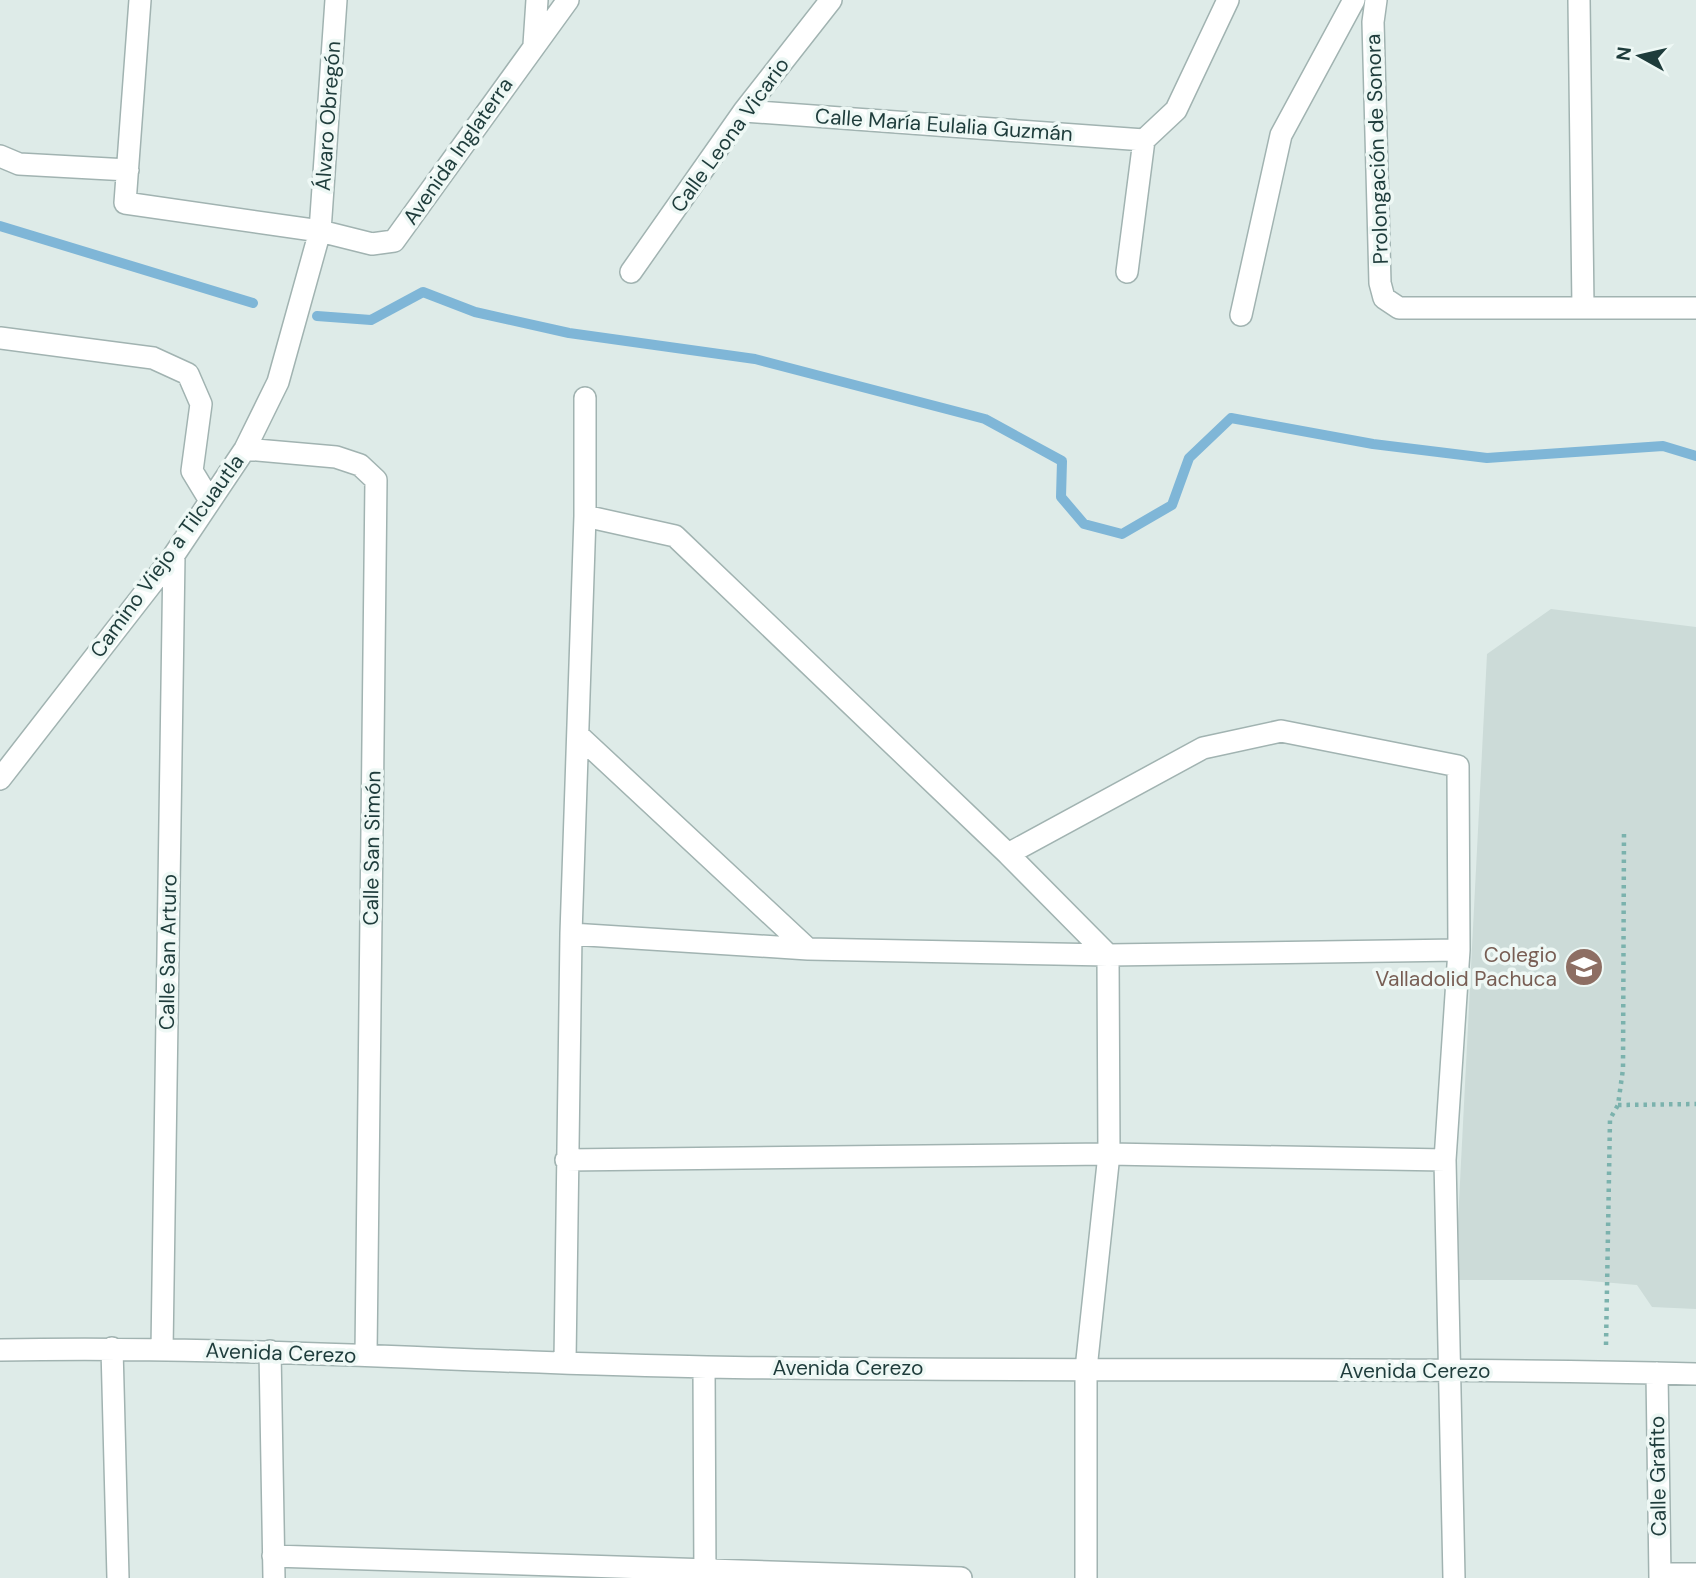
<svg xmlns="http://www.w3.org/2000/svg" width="1696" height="1578" viewBox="0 0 1696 1578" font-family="'DM Sans',sans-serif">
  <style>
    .built { fill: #ccdbd8 }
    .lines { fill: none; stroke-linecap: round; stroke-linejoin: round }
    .stream { stroke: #7fb6d7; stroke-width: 10 }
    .minor-casing { stroke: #a1b3b1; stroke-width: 24 }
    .path { stroke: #7bb2ad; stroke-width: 4.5; stroke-dasharray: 3.5 5; stroke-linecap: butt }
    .minor { stroke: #fff; stroke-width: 21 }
    .labels { text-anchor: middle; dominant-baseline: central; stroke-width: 7; stroke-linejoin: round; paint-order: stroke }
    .street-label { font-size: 21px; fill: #1e3c3b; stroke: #eef8f5 }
    .education-label { font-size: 21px; fill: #785e54; stroke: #eef8f5; text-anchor: end }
  </style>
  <rect width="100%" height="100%" fill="#deebe8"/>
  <path class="built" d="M1551,609L1696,627V1309L1652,1307L1637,1285L1578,1280H1455L1487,654Z"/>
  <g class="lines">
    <path class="stream" d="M0,226L253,303
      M317,316L371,320L423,292L475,312L569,333L755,359L985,419L1062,461L1061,497L1084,524L1122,534L1172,505L1189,458L1231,418L1373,444L1487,458L1663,446L1696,456"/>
    <defs>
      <path id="minor" d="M140,0L125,203L320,231L372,244L394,241L568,0
        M1376,0L1373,22L1380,283L1384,298L1399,308H1696
        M1579,0L1583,307
        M534,45L537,0
        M744,111L1144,140
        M0,156L19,164L128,170
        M631,272L744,111L831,0
        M1127,272L1144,140L1176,110L1228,0
        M1241,315L1281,135L1354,0
        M0,338L153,358L188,374L201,404L192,471L209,499
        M245,449L336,457L360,465L376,480L366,1355
        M585,516L675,536L1008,854L1108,955L1109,1154L1086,1369V1578
        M579,736L808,949
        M0,779L174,555L245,449L278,382L320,231L336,0
        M1008,854L1203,748L1281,731L1458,766L1459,950L1445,1160L1454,1578
        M571,934L808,949L1108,955L1459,950
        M566,1160L1109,1154L1445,1160
        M112,1348L118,1578
        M0,1350C236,1345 471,1363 707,1367C1037,1373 1367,1366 1696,1374
        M162,1350L174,555
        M270,1351L274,1578
        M565,1361L571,934L585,516V398
        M704,1367L705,1578
        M1657,1373L1660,1578
        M273,1556L961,1578
        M1660,1574H1696"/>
    </defs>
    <use href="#minor" class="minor-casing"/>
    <path class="path" d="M1618,1105L1696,1104
      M1606,1345L1610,1119L1618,1105L1623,1069L1624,829"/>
    <use href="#minor" class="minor"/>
  </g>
  <defs>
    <symbol id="school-disc" viewBox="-11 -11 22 22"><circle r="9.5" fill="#8d6e63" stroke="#eef8f5"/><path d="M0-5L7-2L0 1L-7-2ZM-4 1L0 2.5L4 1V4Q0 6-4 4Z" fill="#fff"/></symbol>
  </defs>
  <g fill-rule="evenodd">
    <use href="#school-disc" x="1562" y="945" width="44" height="44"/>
  </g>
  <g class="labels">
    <g class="street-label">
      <text transform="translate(328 116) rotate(-86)">Álvaro Obregón</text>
      <text transform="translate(944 125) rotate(4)">Calle María Eulalia Guzmán</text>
      <text transform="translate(730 135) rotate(-54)">Calle Leona Vicario</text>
      <text transform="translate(1377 149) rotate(-92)">Prolongación de Sonora</text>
      <text transform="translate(458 151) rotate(-55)">Avenida Inglaterra</text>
      <text transform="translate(167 556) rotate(-54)">Camino Viejo a Tilcuautla</text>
      <text transform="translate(372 848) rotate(-89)">Calle San Simón</text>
      <text transform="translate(168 952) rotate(-89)">Calle San Arturo</text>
      <text transform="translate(281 1353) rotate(2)">Avenida Cerezo</text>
      <text x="848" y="1368">Avenida Cerezo</text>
      <text x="1415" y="1371">Avenida Cerezo</text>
      <text transform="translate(1658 1476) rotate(-91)">Calle Grafito</text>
    </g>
    <g class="education-label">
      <text x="1557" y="955">Colegio<tspan x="1557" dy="24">Valladolid Pachuca</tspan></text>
    </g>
  </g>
  <g transform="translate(1640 56) rotate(278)" stroke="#eef8f5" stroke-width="5" paint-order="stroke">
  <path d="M0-5L12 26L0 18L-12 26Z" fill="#1e3c3b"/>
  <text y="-10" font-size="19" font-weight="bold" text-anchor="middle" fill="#1e3c3b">N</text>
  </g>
</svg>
